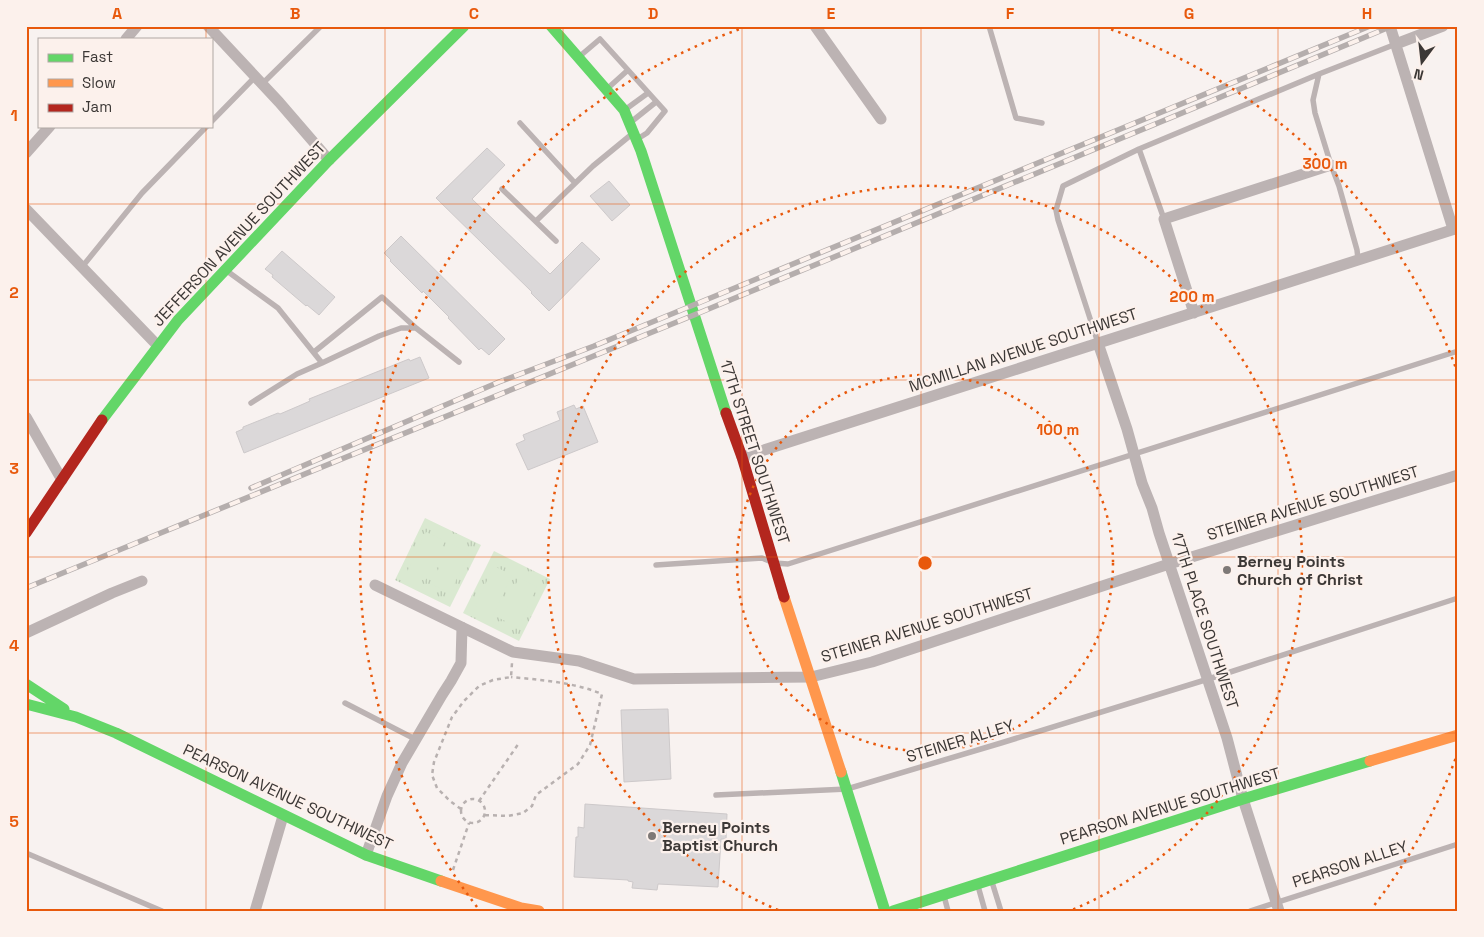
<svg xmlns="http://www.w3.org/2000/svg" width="1484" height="937" viewBox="0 0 1484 937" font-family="'Space Grotesk',sans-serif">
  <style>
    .park { fill: url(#park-tufts) }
    .pitch { fill: #dae9d1 }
    .building { fill: #dbd8d9; stroke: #cdc9ca }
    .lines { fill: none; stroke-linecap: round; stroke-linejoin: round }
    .path { stroke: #b8b1b0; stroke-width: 2.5; stroke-dasharray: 4 4; stroke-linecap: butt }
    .lane { stroke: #bcb3b3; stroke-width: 5.5 }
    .street { stroke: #bcb3b3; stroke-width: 11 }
    .fast { stroke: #63d668; stroke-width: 11 }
    .slow { stroke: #ff974d; stroke-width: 11 }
    .jam { stroke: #b3261e; stroke-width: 11 }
    .rail-casing { stroke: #b5aead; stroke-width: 5.5 }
    .rail { stroke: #fcf1ec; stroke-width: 4; stroke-dasharray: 11; stroke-linecap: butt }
    .grid { fill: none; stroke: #e8590c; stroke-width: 1; stroke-opacity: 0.55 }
    .ring { fill: none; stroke: #e8590c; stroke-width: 2.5; stroke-dasharray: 2.5 5 }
    .poi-dot { fill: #7e7977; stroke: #fcf1ec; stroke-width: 2 }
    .labels { text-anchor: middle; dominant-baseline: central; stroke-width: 4.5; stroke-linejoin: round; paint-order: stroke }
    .street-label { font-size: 16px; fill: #3c3836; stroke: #fcf1ec }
    .poi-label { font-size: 16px; font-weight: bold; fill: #3c3836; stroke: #fcf1ec; text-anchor: start }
    .centre { fill: #e8590c; stroke: #fcf1ec; stroke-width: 2.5 }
    .ring-label { font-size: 15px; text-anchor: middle; font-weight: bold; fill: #e8590c; stroke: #fcf1ec; stroke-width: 4.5; stroke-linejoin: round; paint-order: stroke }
    .neatline { fill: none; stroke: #e8590c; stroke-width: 2 }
    .grid-label { font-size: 16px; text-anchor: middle; font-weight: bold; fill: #e8590c }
  </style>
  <defs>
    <pattern id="park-tufts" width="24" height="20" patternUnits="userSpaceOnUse" patternTransform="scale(1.25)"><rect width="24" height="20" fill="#dae9d1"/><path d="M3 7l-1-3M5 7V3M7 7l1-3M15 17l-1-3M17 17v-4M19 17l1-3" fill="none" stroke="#bcc9b4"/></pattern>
  </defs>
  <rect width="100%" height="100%" fill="#f8f2f0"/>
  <path class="park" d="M425,518L481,545L450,607L395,580Z
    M494,551L550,579L519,641L463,613Z"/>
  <path class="pitch" d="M426,532L445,541L425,581L407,572Z
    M451,544L469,553L450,593L431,584Z
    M494,566L512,575L493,615L475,606Z
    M519,578L537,587L518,627L499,618Z"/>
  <path class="building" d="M487,148L505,165L472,199L550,274L582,242L600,259L549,311L531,293L532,292L436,198Z
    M609,181L630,205L612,221L590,196Z
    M401,236L505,339L489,355L481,348L479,350L448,318L449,317L423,291L422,293L390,261L391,260L384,253Z
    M282,251L335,297L319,315L307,305L306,306L272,277L273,275L265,269Z
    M420,357L429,378L244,453L236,432L243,429V427L278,413L280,414L301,405L310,401L309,399L409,359L410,361Z
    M574,405L576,409L583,406L598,442L528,470L516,444L525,440L523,435L560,420L557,412Z
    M668,709L671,779L624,782L621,710Z
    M585,804L727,814L726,839H721L718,887L658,884L657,890L632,888L633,882L628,881V880L574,877L576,837H578V827L584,828Z"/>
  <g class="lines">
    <path class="path" d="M461 811a12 12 0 1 1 24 0a12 12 0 1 1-24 0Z
      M479,801L519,743
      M461,809L450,801L437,788L432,775L434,762L452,717L464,701L479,686L493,680L511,677L512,663
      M485,815L508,816L523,813L532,806L536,795L578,764L590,745L602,694C573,682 541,680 511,677
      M453,870L469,823"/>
    <path class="lane" d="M989,26L1016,118L1042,123
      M580,56L600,39L665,111L647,133L639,138
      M1319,74L1313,100L1315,113L1331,165L1339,186L1357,250L1358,259
      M262,84L321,26
      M608,88L628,70
      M626,109L648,93
      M211,122L255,77
      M631,122L656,102
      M520,123L575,183
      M1139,149L1164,219
      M502,189L556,241
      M536,221L593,166L632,134
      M82,267L142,193L207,126
      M227,271L278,308L322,363L379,336L401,328H416L459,362
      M1098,343L1058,220L1056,210L1063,186L1139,149L1319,74L1396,44
      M314,352L382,297L416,328
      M251,403L297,374L322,363
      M656,565L762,558L774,563L788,564L1458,351
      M345,703L415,739
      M716,795L847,789L1001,743L1218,676L1458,598
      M26,853L162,911
      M992,882L1001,911
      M978,886L985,911
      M944,896L948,911
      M1250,911L1458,844"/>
    <path class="street" d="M208,26L279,102L329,160
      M815,26L881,119
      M1390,26L1453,229
      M126,39L137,26
      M1396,44L1443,26
      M26,153L50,126
      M26,209L158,346
      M1194,313L1164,219L1331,165
      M1098,343L1127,429L1142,483L1152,508L1159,533L1227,738L1243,799L1279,911
      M26,417L62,480
      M742,457L1458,228
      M375,585L513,652L579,661L634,679L811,677L872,662L1169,564L1458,475
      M26,633L112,593L142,581
      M366,855L387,796L402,763L442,695L451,681L461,663L462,627
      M255,911L283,816"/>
    <path class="fast" d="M551,26L624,110L641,151L726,413
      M102,420L178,320L329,160L464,26
      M26,684L64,709
      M26,704L76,717L116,733L366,855L441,881
      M841,772L885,911
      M893,911L1243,799L1370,761"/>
    <path class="slow" d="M784,597L841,772
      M1370,761L1458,735
      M441,881L521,908L539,911"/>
    <path class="jam" d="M726,413L742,457L784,597
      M26,533L102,420"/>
    <defs>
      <path id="rail" d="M251,488L499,382L594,346L1370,26
        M26,588L694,315L1392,26"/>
    </defs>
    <use href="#rail" class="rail-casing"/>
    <use href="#rail" class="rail"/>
  </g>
  <path class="grid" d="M206,26V39M385,26V911M563,26V911M742,26V911M921,26V911M1099,26V911M1278,26V911M206,126V911M26,204H1458M26,380H1458M26,557H1458M26,733H1458"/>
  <g class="ring">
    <circle cx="925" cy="563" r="188"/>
    <path d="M778 910A377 377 0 1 1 1072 910"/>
    <path d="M1458 752A565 565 0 0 1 1373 907M477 907A565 565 0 0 1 746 27M1104 27A565 565 0 0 1 1458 374"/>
  </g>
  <g class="poi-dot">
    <circle cx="1227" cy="570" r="5"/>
    <circle cx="652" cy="836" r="5"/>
  </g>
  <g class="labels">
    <g class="street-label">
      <text transform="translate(239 234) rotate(-47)">JEFFERSON AVENUE SOUTHWEST</text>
      <text transform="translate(1023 350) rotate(-18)">MCMILLAN AVENUE SOUTHWEST</text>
      <text transform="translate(755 452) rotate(72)">17TH STREET SOUTHWEST</text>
      <text transform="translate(1313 503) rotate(-17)">STEINER AVENUE SOUTHWEST</text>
      <text transform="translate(1205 621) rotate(72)">17TH PLACE SOUTHWEST</text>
      <text transform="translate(927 625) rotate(-17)">STEINER AVENUE SOUTHWEST</text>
      <text transform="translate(960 741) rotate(-17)">STEINER ALLEY</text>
      <text transform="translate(288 797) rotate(25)">PEARSON AVENUE SOUTHWEST</text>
      <text transform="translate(1170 806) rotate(-17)">PEARSON AVENUE SOUTHWEST</text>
      <text transform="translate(1350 864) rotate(-18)">PEARSON ALLEY</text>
    </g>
    <g class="poi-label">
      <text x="1237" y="561">Berney Points<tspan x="1237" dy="18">Church of Christ</tspan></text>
      <text x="662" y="827">Berney Points<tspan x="662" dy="18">Baptist Church</tspan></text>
    </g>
  </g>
  <circle cx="925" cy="563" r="8" class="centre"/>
  <g class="ring-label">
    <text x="1325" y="169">300 m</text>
    <text x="1192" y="302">200 m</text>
    <text x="1058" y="435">100 m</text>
  </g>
  <rect width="1484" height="937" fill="none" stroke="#fcf1ec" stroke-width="55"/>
  <rect x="38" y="38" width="175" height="90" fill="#fcf1ec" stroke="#afa7a3"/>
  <rect x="48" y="54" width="25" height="8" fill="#63d668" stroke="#afa7a3"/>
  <text x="82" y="62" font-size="15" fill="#3c3836">Fast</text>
  <rect x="48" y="79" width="25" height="8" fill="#ff974d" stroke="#afa7a3"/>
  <text x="82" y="88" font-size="15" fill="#3c3836">Slow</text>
  <rect x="48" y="104" width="25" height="8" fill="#b3261e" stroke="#afa7a3"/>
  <text x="82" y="112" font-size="15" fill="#3c3836">Jam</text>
  <g transform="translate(1422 62) rotate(195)" stroke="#fcf1ec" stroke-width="4" paint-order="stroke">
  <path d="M0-4L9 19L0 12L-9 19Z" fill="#3c3836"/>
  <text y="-8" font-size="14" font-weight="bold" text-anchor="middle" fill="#3c3836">N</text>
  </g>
  <rect x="28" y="28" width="1428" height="882" class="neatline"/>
  <g class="grid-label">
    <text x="117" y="19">A</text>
    <text x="295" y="19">B</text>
    <text x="474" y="19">C</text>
    <text x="653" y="19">D</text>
    <text x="831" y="19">E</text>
    <text x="1010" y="19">F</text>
    <text x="1189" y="19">G</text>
    <text x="1367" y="19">H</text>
    <text x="14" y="121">1</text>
    <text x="14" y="298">2</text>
    <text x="14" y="474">3</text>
    <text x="14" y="651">4</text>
    <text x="14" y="827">5</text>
  </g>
</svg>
